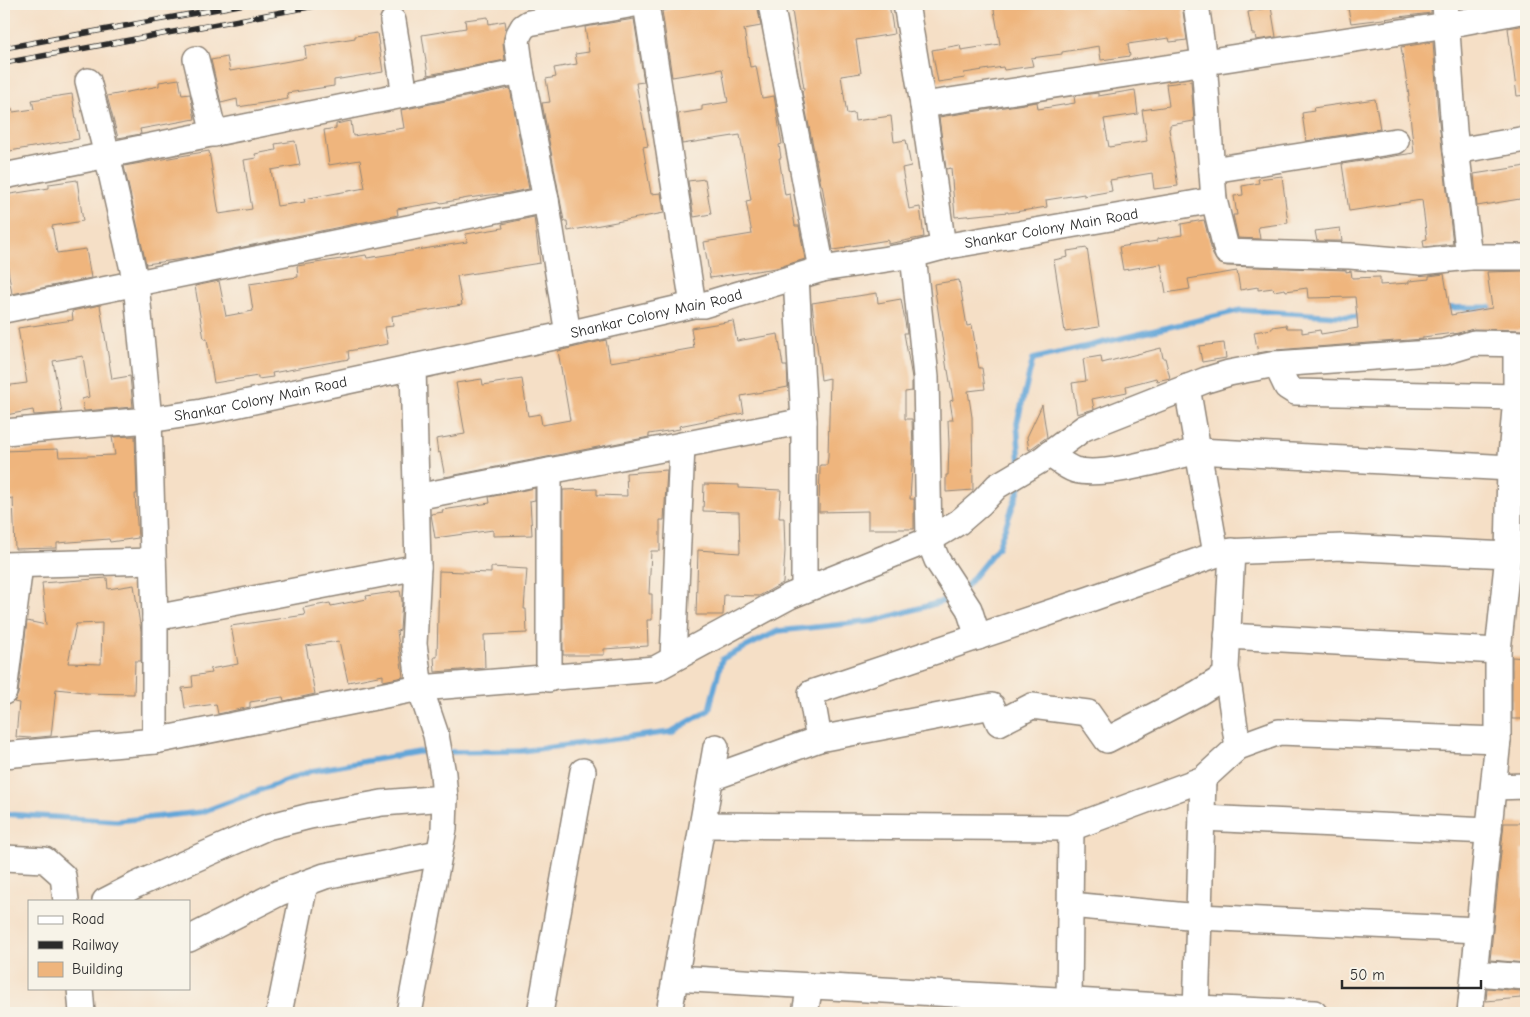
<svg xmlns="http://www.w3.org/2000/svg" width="1530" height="1017" viewBox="0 0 1530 1017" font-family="'Comic Neue',sans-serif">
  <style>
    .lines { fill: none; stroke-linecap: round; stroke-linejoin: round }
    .stream { stroke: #64a6d8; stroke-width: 5.5 }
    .building { fill: #efb57d; fill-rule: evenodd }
    .minor-casing { stroke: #908578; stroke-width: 28 }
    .minor { stroke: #fff; stroke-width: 25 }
    .rail-casing { stroke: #2b2b2b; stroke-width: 5.5 }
    .rail { stroke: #f7f3e8; stroke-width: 4; stroke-dasharray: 11; stroke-linecap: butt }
    .labels { text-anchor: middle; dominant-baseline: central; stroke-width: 4; stroke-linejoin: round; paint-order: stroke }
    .street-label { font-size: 15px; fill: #2b2b2b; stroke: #f7f3e8 }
  </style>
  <rect width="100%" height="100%" fill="#f7f3e8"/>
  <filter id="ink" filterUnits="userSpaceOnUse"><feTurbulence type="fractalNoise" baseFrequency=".02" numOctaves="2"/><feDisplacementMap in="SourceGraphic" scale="10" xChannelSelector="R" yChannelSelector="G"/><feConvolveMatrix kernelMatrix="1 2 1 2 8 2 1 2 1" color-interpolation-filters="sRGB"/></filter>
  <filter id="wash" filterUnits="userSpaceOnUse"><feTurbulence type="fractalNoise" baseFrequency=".0096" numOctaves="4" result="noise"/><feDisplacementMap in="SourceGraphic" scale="20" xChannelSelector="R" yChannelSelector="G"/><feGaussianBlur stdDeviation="1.12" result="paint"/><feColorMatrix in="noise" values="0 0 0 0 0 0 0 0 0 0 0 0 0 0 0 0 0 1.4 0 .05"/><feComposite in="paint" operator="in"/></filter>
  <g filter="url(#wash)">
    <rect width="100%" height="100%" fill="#f5dfc6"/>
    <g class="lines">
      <path class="stream" d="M1444,308L1499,307
        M1020,464L1017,423L1033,359L1241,310L1356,317L1365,316
        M963,590L998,547L1022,481
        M446,752L521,751L671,732L709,710L722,659L778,631L874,621L955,598
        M4,814L117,821L202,812L311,771L418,752H432"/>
    </g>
    <g id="blocks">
      <path class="building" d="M694,4H757L761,26L744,29L750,67L756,66L762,98L774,96L782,144L779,145L781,158H779L785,195L790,194L795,226H799L805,259L776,268L710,278L704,242L752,234L746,201L751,200L740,135L682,144L678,114L702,110V106L728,102L722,69L672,77L662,11Z
        M791,4H889L894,34L856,40L861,73L841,76L847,114L854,113L855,121L891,116L894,142L906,140L911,166L902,168L909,209L920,207L924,237L888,244V240L845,247L846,248L833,250L822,185H821L802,92L804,89Z
        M993,4H1128V7L1151,4H1182L1187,40L1170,42L1169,38L1128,44L1130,56L1101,60L1099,46L1062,52V54L1031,58L1033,66L1004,70L1003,67L964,73L965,78L938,82L932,50L960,45L961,50L1000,44Z
        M1347,4H1431V13L1351,23Z
        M1271,7L1276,37L1256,40L1255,34H1252L1248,12Z
        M488,17L489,24L505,21L506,27L503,43L505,60L428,75L422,35L466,28L465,20Z
        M634,19L644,82L636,83L648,146L643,147L651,194L661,193L664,213L568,231L567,221H564L542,103L550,102L546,79L556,77L554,68L577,64L575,54L589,52L585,27Z
        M1526,25V95L1517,96L1508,28Z
        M377,33L383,72L334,80V86L287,93L288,99L238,107L237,99L221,103L211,60L227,57L230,71L261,66L306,58L305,46L355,38V36Z
        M1433,42L1438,113L1453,244L1424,247L1423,240L1427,239L1422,200L1349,211L1342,164L1414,153L1408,96H1409L1401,47Z
        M179,79L182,95L190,94L195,119L140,129L141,134L118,138L107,96L159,86V82Z
        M1191,81L1194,121L1170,125V128L1169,129L1178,186L1154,189L1152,173L1110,180L1112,191L1084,196V194L1046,200L1047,207L1008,213V212L955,217L951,168L946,169L939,117L1037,102L1038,109L1075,103L1074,96L1098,93V96L1135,90L1138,114L1104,119L1109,147L1147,141L1142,110L1169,106L1166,84Z
        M510,88L529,189L498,195V194L468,198L441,203L440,202L397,209L398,215L190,258L146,264L124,166L209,151L219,214L252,209L244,160L256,158L255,154L276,150L275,144L295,141L300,165L271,170L277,206L305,202L304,199L365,188L360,160L329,165L324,130L336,128V124L351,121L353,136L404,128L401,110Z
        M72,94L79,139L4,152V109L12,108L13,112L34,109L32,100Z
        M1375,99L1380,129L1306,141L1302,113L1314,111L1313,108Z
        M1526,166V198L1477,206L1474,174Z
        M1282,176L1288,223L1258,227L1260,239L1238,238L1233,215H1237L1234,196L1243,195L1242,186L1259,183L1258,179Z
        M705,179L711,214L694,217L688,181Z
        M77,180L83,221L52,226L57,253L86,249L91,278L12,294L4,245V195L49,188V184Z
        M534,217L540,263L457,276L462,305L392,316L393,326L385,327L388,344L348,351L349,359L272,373L273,377L258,379V376L214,383L207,339H204L195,286L219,281L226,316L253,311L249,284L298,277L297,266L366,255L367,258L467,242L466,234L503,228L502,224Z
        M1204,220L1213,255L1218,263L1227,266L1346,270V272L1351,271L1352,278L1380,277V285L1409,283V281L1429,279V276L1444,274L1451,315L1492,308L1487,272L1526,271V330L1474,329L1454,334V333L1423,337V339L1275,350L1258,353L1254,332L1272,329V327L1286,325L1287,328H1302V333L1320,330L1321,334L1358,328L1355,297L1308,298L1307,288L1286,291L1285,289L1274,291L1273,288L1258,290V287L1240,290L1237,271L1188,279L1190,289L1166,293L1161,264L1123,270L1119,247L1157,241V239L1182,235L1181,224Z
        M1340,228L1342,241H1317L1315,231Z
        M1087,248L1099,327L1065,332L1054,260L1068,257L1067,251Z
        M959,280L967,326L972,325L979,368H982L985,389L968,391L972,417L973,490L946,492V475H948L949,444L948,420H953L950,401L953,400L948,370H947L934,284Z
        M877,293L878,303L901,299L907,333H904L912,378V391L905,392V419H912L913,452L910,499H914V529H868V511L819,512L820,465H827L828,457L830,378L821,380L812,303Z
        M100,305L112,379L130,376L133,407L84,411L82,399L89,397L83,356L53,361L62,413L34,415L33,410L6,415L4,402V386L27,383L18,328L73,320L72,311Z
        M733,321L737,341L778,334L783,366H787L788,387L741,396L744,413L679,426L680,429L649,434V437L445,477L440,452L438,453L436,439L465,434L456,383L482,379L483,385L522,379L528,416L540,414L542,425L570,420L558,351L606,340L610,362L649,356L694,348L691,328Z
        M1224,343L1226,358L1202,362L1199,346Z
        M1161,348L1163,358H1165L1170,378L1157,381L1156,378L1126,386L1127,392L1092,399L1094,409L1077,414L1072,383L1086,381L1083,359L1101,356L1102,363Z
        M1042,405L1047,437L1029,450L1027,437Z
        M135,436L137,494H135L138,538L110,542L109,539L57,543V548L15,549L13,498L4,499V451L58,449L59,457L115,455L112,437Z
        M667,470L664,520H660V551H651L649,594H652V620H647L648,646L604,649V655H563V490L597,489V495L627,496L626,473Z
        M704,484L739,485V488L781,490L779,518H784L785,551L783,583L759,596L724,595L723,615H696L698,550L740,553L739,512L703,511Z
        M535,488V500L530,501L532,535L493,536V530L435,538L431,514L443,512L442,510L490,503L489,497Z
        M491,567L527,569L524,609H526L527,633L484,635L485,668L435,672L434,657H437L439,571L491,573Z
        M107,578L108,589L134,585L141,631V661H135L134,694L84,693V692L56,689L51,736L30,738L16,737L19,703L14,702L18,694L27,621L46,625L42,583ZM102,623L101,664L68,663L76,624Z
        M400,591L402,601L400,630L397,631L403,677L383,681V675L348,682L339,641L306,646L315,694L284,701L283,697L250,702V707L218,714L216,704L185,708L182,688L193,687L192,676L211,673L210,669L238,664L231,626L305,615L303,608L330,603L331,606L367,599L366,596Z
        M1512,657L1526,658V719H1512Z
        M1504,823H1526V849H1521L1523,898H1526V913H1525L1526,963L1490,960Z
        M1487,988L1521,991V998L1486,1001Z"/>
    </g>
  </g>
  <g filter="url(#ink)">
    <use href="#blocks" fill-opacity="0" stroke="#908578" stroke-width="1"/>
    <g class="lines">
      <defs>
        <g id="minor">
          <path d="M646,4L693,305"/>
          <path d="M771,4L822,269"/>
          <path d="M906,4L923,105L943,247"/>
          <path d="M1445,4L1454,131L1469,257"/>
          <path d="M393,21L405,95"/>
          <path d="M196,59L214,134"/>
          <path d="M88,81L107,155L136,283L149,420L155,618V741"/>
          <path d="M923,105L1447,25L1526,10"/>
          <path d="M1456,151L1526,139"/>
          <path d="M1212,170L1396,141"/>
          <path d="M4,176L521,71"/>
          <path d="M1214,200L1227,252L1350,256L1421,262L1469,257H1526"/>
          <path d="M913,255L926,377L929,540L937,560L969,609L978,637"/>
          <path d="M796,277L804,421"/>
          <path d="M4,310L546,200"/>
          <path d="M568,334L546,200L521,71L517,41L519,34L523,27L529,23L634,4"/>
          <path d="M1276,364L1287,387L1295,392L1516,397"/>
          <path id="s1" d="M4,432L149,420L202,412L568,334L693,305H703L822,269L913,255L943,247L1214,200L1204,61L1196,4"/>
          <path d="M1049,454C1057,459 1066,467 1075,470C1104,478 1167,458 1198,451L1187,387"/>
          <path d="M549,471V679"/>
          <path d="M416,497L804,421V590"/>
          <path d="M1232,551L1226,668L1238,747"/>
          <path d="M1216,554L1198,451L1510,468"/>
          <path d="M4,565L153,561"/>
          <path d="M155,618L418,567"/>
          <path d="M1227,636L1498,651"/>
          <path d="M673,659L682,445"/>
          <path d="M4,692L20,565"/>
          <path d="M819,739L992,706L999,723L1032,706L1088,713L1107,740L1198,693L1227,675"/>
          <path d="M4,755L155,741L420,688L655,669L790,596L929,540L959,522L981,503L997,486L1041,460L1084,428L1206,380L1229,373L1276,364L1444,352L1474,343L1526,344"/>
          <path d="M711,778L819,739L811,693L1090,599L1223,552L1342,547L1508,555"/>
          <path d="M1494,787L1526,786"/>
          <path d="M1202,818L1489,831"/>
          <path d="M703,825L1071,828L1203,779L1238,747L1279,732L1498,740"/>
          <path d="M4,858L45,860L63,876L66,901"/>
          <path d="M105,901L136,885L267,827L310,816L382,803L445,798L443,774L436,735L420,688L414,644L418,567L413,367"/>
          <path d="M1070,905L1199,917L1479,930"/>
          <path d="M189,939L279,893L325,876L438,853"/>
          <path d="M1475,973L1526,977"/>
          <path d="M675,978L1196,1008L1314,1013"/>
          <path d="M80,988L82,1013"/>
          <path d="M1069,1001L1071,828"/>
          <path d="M279,1013L305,884"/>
          <path d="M409,1013L444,829L445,798"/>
          <path d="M540,1013L583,771"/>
          <path d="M669,1013L716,747"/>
          <path d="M805,1013L810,986"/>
          <path d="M1196,1013L1203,779"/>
          <path d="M1470,1013L1498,740V651L1508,555L1510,468L1516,397V344"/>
        </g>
      </defs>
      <use href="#minor" class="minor-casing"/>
      <use href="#minor" class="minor"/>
      <defs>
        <path id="rail" d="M4,48L245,4
          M4,63L326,4"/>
      </defs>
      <use href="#rail" class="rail-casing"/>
      <use href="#rail" class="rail"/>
    </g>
  </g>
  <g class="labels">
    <g class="street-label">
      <text stroke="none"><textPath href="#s1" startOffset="1069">Shankar Colony Main Road</textPath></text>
      <text stroke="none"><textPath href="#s1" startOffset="664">Shankar Colony Main Road</textPath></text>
      <text stroke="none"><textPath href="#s1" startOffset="259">Shankar Colony Main Road</textPath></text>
    </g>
  </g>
  <rect width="1530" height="1017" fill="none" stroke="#f7f3e8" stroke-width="20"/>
  <rect x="28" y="900" width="162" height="90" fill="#f7f3e8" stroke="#a5a39c"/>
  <rect x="38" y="916" width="25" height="8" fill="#ffffff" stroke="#a5a39c"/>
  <text x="72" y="924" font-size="15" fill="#2b2b2b">Road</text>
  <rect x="38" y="941" width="25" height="8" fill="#2b2b2b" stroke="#a5a39c"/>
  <text x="72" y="950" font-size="15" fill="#2b2b2b">Railway</text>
  <rect x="38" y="962" width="25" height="15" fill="#efb57d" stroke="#a5a39c"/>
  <text x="72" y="974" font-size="15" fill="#2b2b2b">Building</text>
  <path d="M1342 980v8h139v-8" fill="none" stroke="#2b2b2b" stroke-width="2.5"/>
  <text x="1350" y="980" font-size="15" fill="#2b2b2b" stroke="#f7f3e8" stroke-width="4" paint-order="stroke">50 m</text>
</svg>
